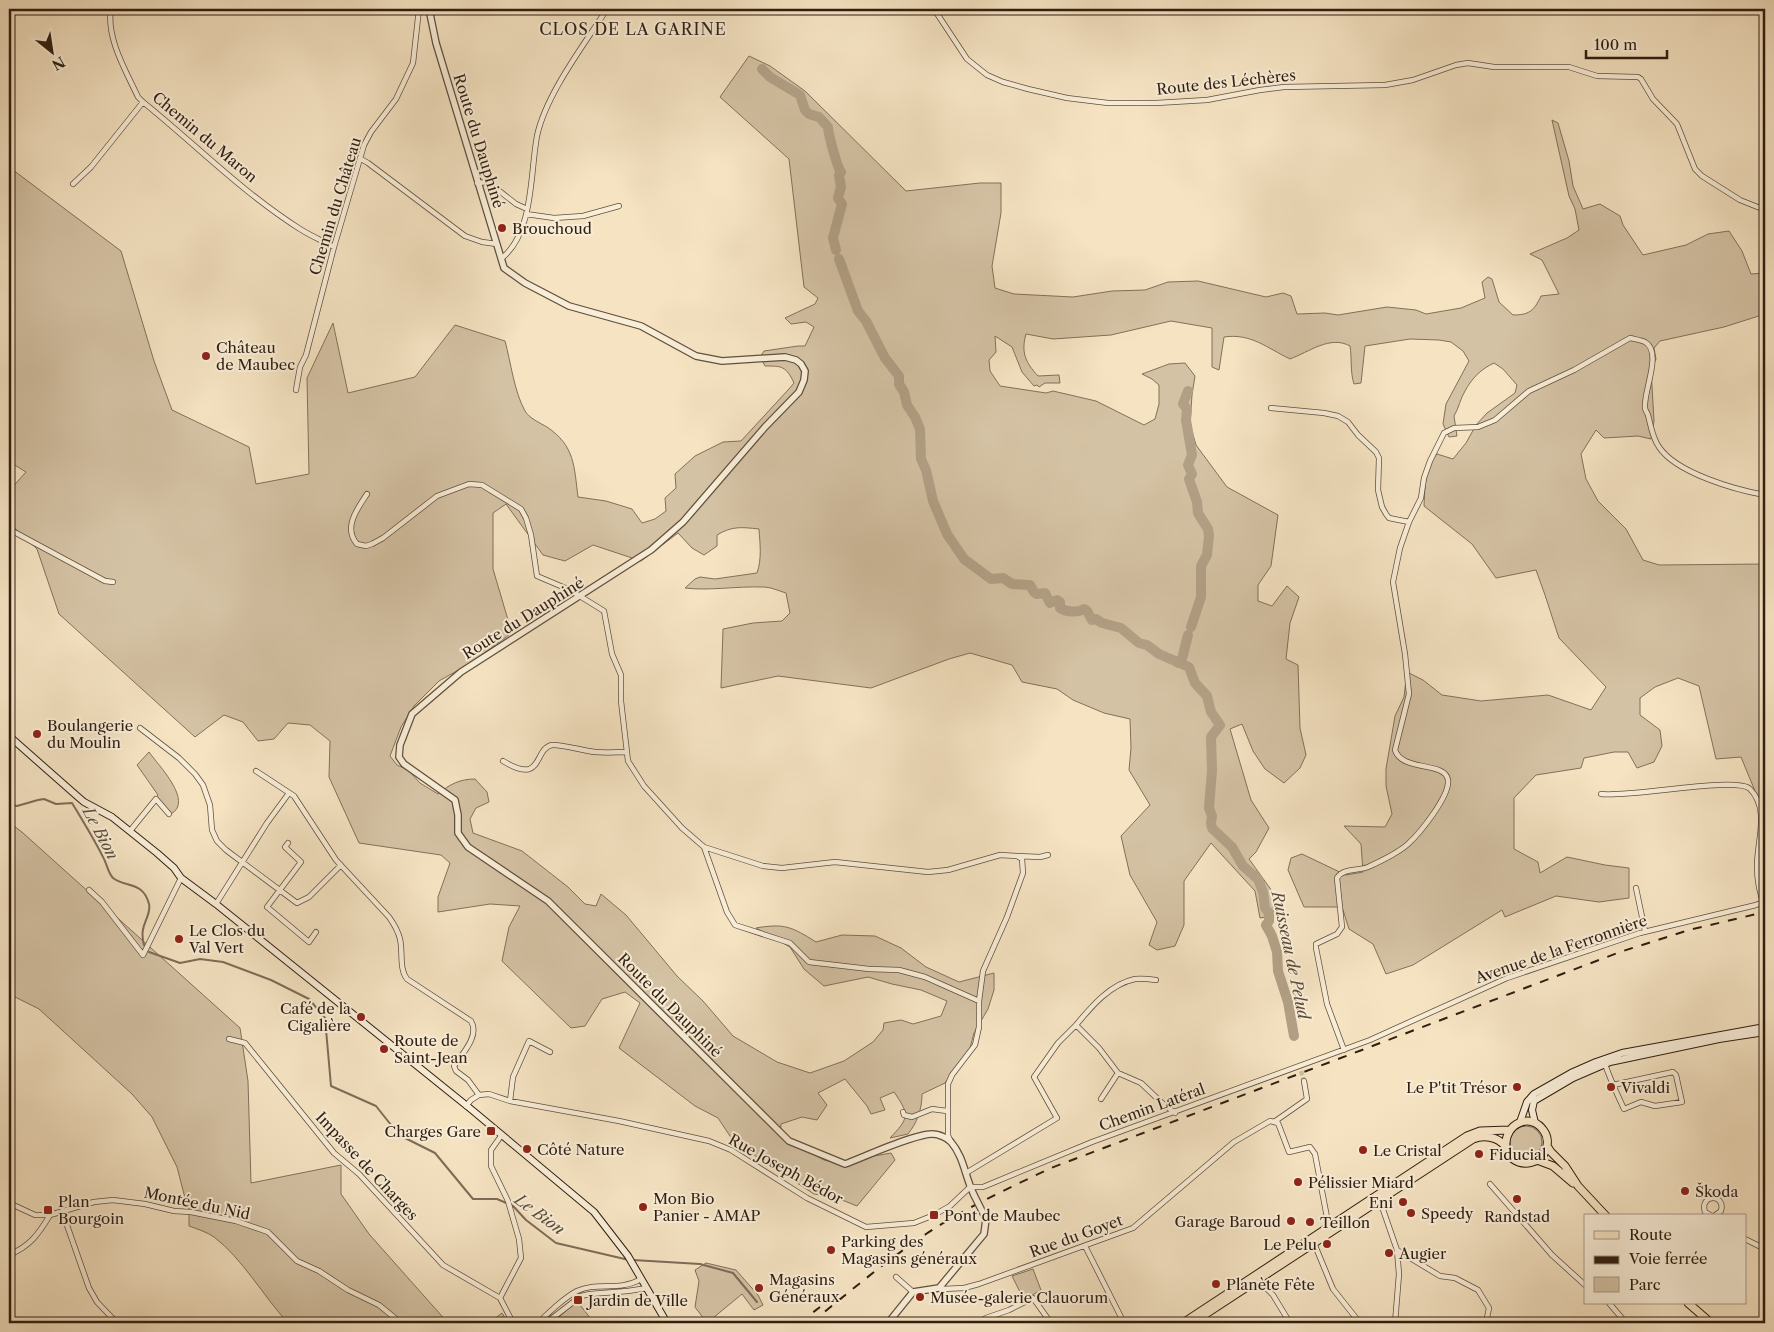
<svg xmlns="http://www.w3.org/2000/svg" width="1774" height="1332" viewBox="0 0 1774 1332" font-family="'Libre Caslon Text',serif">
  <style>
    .green { fill: #d4c2a4; stroke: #82705a }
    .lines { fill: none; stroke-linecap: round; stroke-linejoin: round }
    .stream { stroke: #7e6c57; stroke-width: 2 }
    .river { stroke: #b2a086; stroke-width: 10 }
    .minor-tunnel { stroke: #cebc9f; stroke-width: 4.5; stroke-dasharray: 4.5 2; stroke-linecap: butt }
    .minor-casing { stroke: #614f3d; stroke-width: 6 }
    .tertiary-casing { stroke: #614f3d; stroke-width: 8 }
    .secondary-casing { stroke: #301e11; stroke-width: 8 }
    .primary-casing { stroke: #301e11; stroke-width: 9 }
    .minor { stroke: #f8edd7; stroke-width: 4.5 }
    .tertiary { stroke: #f8edd7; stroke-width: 5.5 }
    .secondary { stroke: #f8edd7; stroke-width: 6 }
    .primary { stroke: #f5e3c2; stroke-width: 7 }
    .rail { stroke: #301e11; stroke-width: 2; stroke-dasharray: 9 9; stroke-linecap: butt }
    .tertiary-bridge-casing { stroke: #614f3d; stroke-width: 8; stroke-linecap: butt }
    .tertiary-bridge { stroke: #f8edd7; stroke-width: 5.5 }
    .poi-dot { fill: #8f2418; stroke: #f8edd7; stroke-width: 2 }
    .labels { text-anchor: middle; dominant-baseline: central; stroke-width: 4; stroke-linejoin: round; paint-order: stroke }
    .street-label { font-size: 15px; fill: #301e11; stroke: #f8edd7 }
    .poi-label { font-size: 15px; fill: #301e11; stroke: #f8edd7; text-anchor: start }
    .neighbourhood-label { font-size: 16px; letter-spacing: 1px; fill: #301e11; stroke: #f8edd7 }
    .water-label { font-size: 16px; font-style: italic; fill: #5e4c3a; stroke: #f8edd7 }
  </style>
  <rect width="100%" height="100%" fill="#f5e3c2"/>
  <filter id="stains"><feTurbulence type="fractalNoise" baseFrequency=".004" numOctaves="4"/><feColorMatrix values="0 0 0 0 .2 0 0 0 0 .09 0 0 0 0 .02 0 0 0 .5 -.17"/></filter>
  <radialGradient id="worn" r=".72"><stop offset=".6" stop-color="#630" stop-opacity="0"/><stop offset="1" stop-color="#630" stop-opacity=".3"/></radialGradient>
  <path class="green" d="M749,56L770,66L805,91L906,191L980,183H1001V213L992,266L995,288L1014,294L1073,297L1112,291L1145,290L1168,282L1198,281L1266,297L1283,293L1291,296L1297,314L1325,313L1338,315L1387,307L1416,310L1426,314L1461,308L1485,298L1482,282L1488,277L1492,279L1499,302L1513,315C1529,315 1534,311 1541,296L1559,294L1542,260L1530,254L1567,238L1579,230L1575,209L1569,196L1552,120L1558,123L1569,161L1573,186L1583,209L1600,204L1620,216L1623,225L1643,255L1686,245L1708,234L1729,231L1742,251L1751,274L1765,273V314L1724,327L1660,341L1654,348L1656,359L1651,369L1654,421L1651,439L1638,436L1604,438L1596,430L1581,454L1586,479L1598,501L1626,529L1643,560L1659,565L1765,564V809L1762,808L1741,757L1716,759L1699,686L1678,678L1655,687L1640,698V715L1660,730L1662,746L1654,762L1637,768L1628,752H1614L1584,758L1581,768L1536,775L1514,798V849L1538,862L1540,873L1567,857L1605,865L1629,868V898L1599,902L1556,896L1505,917L1502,910L1413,965L1386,974L1373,944L1349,929L1342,907H1304L1288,870L1291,858L1302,854L1346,875L1363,872L1361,844L1344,826L1385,827L1392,814L1386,786V769L1395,716L1404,697L1407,672L1423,680L1442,695L1481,701L1548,695L1591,710L1606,687L1559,638L1545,595L1536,570L1496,578L1472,544L1424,506C1425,488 1424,469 1437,454L1453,459L1466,443L1476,425L1487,413L1515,393L1517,385L1503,369L1494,363C1481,369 1472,378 1465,391C1460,399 1459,408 1454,416L1457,436L1449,437L1443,424L1446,404L1469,361L1463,351L1451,342L1439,340L1410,339L1365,346L1361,383L1354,384C1350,372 1352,358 1350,346C1330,335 1309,352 1290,359C1267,348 1251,333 1224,337L1219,370L1212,367V328L1171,321L1111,335L1053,339L1026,334C1021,352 1025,362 1038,376L1059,375L1060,383H1045L1039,387L1037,385L1034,386L1022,372L1012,347L995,336L996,352L989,360L990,371L1000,386L1046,393L1053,391L1096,401L1144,425L1155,419L1159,404V385L1152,379L1142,374L1169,364L1185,363L1195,376L1192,395L1190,424L1196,445L1227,487L1278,515L1271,566L1258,585V601L1272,606L1287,586L1299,597L1290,623L1286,659L1298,665L1300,728L1306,755L1300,768L1284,783L1265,769L1253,751L1242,724L1230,729L1251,800L1269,828L1256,852L1249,859L1272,891L1274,916L1260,918L1255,891L1211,843L1184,881V925L1175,946L1157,950L1149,945L1157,922L1130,875L1121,836L1150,805L1129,770L1131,748L1130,719L1104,713L1073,700L1057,689L1022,682L1012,665L970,653L949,659L871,688L778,676L721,688L723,629L753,623L782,621L790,613L786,593C779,591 771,587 763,587C738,586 709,591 685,588L695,579L700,577L715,579L757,573C762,559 760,544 759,529C741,527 732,526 717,535V546L704,555L692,548L678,533L641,561L593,545L565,561L543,555L506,504L493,513V569L511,630L509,635L469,664L439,681L414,706L401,727L390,756L397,765L408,770L420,783L438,794C450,784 460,779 475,779L487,792L489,802L476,808L470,819L473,833L522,851L568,887L585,904L596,906L601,894L626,915L677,976L703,1001L733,1036L777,1062L810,1073L844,1061L873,1042L883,1030L884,1023L901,1020L913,1024L941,1016L947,1001L921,990L892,984L868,977L824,986L804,969L790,947L756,928C785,923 792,927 816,942L842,935L875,936L901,948L926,967L959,982L994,973V990L988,1009L974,1033L970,1048L945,1083L922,1094C922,1109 917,1123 908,1134L890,1138C909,1118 910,1115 894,1092L880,1098L885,1110L871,1114L867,1106L845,1079L818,1093L827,1105L817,1120L802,1117L781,1124L780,1137L803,1148L824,1160L849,1166L874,1156L891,1153L895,1160L857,1206L832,1196L814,1194L734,1142L718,1118L695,1106L619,1048L640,1003L625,992L602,999L585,1026L571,1028L502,961L509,927L520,906L490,904L438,912V897L450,863L441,855L359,843L329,777L330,741L310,725L288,723L274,739L258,741L243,722L224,715L195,737L59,614L37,549L9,523V491L26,472L13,464L9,468V167L121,251L154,361L172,410L249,447L256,484L309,474L307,378L333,323L348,393L415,377L455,325L505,341C511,363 514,391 525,411C529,418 540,423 547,427C575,446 574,466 578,497L606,501L632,509L642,523L655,519L666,511L665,498L676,488L675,474L695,456L723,442L741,441L788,390L794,383C786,366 782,366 765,366L760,357L764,351L798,346H805L814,327L806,322L791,324L785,318L815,304L818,298L804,287L789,159L720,97Z
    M149,752C158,765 194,801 171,814L156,797L158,795L137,765Z
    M9,822L23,833L240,1028L248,1081L251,1183L341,1165V1194L369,1234L448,1323H288C264,1297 242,1258 214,1237C207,1232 197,1229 189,1226V1207L185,1198L177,1167L152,1117L132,1094L39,1009L9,994Z
    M1510 1142a16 16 0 1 1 32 0a16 16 0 1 1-32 0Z
    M706,1263L736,1270L758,1295L763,1305L754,1310L742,1294L707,1323L695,1307L699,1281L695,1270Z
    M1033,1269L1041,1290L1024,1300L1012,1276Z
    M577,1301L594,1323H552Z
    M502,1313L508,1323H489Z"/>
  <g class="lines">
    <path class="stream" d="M9,804L17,806L38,800L44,799L56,804L72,803C83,821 94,839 103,857C107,864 108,873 113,878C126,888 143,881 149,904C152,917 138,924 144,945
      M149,952L180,963L200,959L223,962L271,980L309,999L325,1018L331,1086L376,1106L399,1135L435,1153L473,1199H497L513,1206L526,1220L556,1243L629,1260
      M633,1260L700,1264L733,1273L757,1302"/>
    <path class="river" d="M762,69L770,77L800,95L805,110L809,114L819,117L828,127C828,133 837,167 841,172L839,175L841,187L838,198L842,204L833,238L836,250
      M839,259L858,311L866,321L885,358L899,376V384L904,392L907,405L915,417L920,429L921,459L926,470L933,501L947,534L964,559L991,579L1003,578L1012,584L1030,585L1034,592L1037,594L1045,593L1050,603L1057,600L1060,602V608C1066,612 1077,613 1084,609L1087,611L1092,620L1096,619L1102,623L1121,628L1139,643L1147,645L1159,654L1189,667L1195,683L1207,696L1211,712L1220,725L1211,737L1212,771L1209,808L1212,816L1211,823L1212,828L1232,847L1243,866L1258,879L1263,892L1265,908L1269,913V921L1266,925L1272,936L1277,952L1278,971L1288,1002L1294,1036
      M1188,391L1183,404L1187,409L1186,420L1192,455L1188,465L1192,474L1189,479L1197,502L1198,513L1208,529L1209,536L1207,555L1201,566V597L1191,627
      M1178,663L1182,659L1188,635"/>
    <path class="minor-tunnel" d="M1301,1071L1304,1081"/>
    <defs>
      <path id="minor" d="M111,9C106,38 126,71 138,97L143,102C195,144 243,193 300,229C311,236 323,241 334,247
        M934,9L967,59L987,75L1003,82L1028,89L1067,98L1108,103H1156L1207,100L1260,90L1284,87L1385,85L1413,80L1456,65L1468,63L1494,67H1569L1597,76L1638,77L1641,79L1653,99L1677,124L1695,169L1702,176L1740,200L1765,210
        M361,159L368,163L465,236L482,242L497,244
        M477,183L488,182L516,204L527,209
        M73,184L91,167L143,102
        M526,214L554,218L583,216L619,206
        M502,258C534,232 530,173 537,136C546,94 584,45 607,9
        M296,390L300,367L306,355L334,247L364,145L371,132L396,99L413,63L419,9
        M1271,408L1324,413L1338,416L1348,422L1358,435L1376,452L1379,458L1378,490L1382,507L1386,514L1389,518L1409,522
        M367,494C357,509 343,528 357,544L366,546L372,544L383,538L437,496L469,484L482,485L521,509L526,518L531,535L537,576L570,590L604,611L612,654L621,675V701L628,761L644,786L682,828L704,847L763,866L782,868L835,862L928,872L948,870L1000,855L1017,856L1022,859L1023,873L1007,917L983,971L979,1001V1027L975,1045L952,1075L948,1084V1135L950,1140
        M9,528L16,533L105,581L113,582
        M140,728L179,758L195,774L203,785L210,805L212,830L217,841L226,850L297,903L309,897L341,865
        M503,761C544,786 533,749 552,745C561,744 584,751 595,752C605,753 616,752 626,752
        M256,771L294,796L336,860L389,917C394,924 398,931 400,939C403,952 399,969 407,979L471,1021C480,1036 462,1054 454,1066L456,1071L468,1080L479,1095
        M1601,794C1628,798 1737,776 1750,789C1770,809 1757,841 1757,866C1757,880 1760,895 1765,907
        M130,831L156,799L169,814
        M288,843L285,847L301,862L267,907L309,942L316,932
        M704,847L727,912L735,925L790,943L809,962L869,969L899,970L925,977L979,1001
        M1017,856L1040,857L1048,855
        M1636,888L1645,931
        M89,890L102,902L143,955L181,878
        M216,904L267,823L289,793
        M1076,1025C1091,1007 1110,984 1135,979C1142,978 1149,979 1156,980
        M229,1039L245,1043L334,1153L359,1174L443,1265L500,1298
        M1344,1050L1327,1004L1316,948V944L1337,934L1342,927L1337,878C1343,868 1358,871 1368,867C1379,862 1399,852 1408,844C1420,833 1450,796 1448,780C1445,761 1402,772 1395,750L1409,694L1405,654L1393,582L1400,548L1409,522L1421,498L1424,478L1430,461L1444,433L1454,428L1478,427L1495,420L1529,391L1574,370L1630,338C1634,339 1641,340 1645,342C1663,352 1643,392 1645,408C1645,410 1647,412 1648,415C1651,426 1652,437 1659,447C1676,473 1736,490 1765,495
        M1605,1064C1610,1079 1617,1094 1624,1109L1641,1102L1655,1106L1682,1102L1676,1075L1673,1072L1613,1085
        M1101,1099L1118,1073
        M510,1101L513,1077L529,1041L550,1052
        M466,1106L471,1100L479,1095L489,1094L510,1101L619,1121L709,1141L731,1150L807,1198L866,1227L914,1223L934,1215L950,1206L970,1187H983L1092,1142L1370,1040L1507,978L1640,933L1756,905L1765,901
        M903,1112L904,1115L912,1117L932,1109L947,1111
        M1274,1122L1307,1099L1304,1081
        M966,1173L1057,1118L1034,1077L1058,1043L1076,1025L1099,1048L1118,1073L1141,1083L1161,1102L1175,1113
        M1490,1184L1552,1255L1585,1285
        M1379,1198L1397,1250L1399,1274L1395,1323
        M9,1203L35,1215H50L94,1202L113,1200L145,1204L174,1211L191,1212L236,1221L268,1232L297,1261L319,1271L348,1290L379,1305L401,1323
        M62,1211L89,1288L97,1302L117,1323
        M1712,1216L1705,1212C1699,1194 1726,1193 1721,1211L1714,1216
        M1745,1239L1765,1249
        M1314,1243L1333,1289L1360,1323
        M1085,1246L1124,1323
        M1397,1250L1440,1276L1455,1278L1478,1290L1489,1308L1486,1323
        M9,1255C30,1246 38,1235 50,1215
        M896,1277L913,1292
        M1257,1279L1273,1295L1290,1323
        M939,1288L942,1289L964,1288L979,1284L1133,1228L1234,1142L1270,1121L1278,1123L1289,1152L1310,1147L1315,1154L1329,1228
        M500,1298L521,1258L519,1239L508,1201L491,1166V1150L501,1136
        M500,1298L513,1323
        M1609,1303L1626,1323
        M539,1323C543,1317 550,1312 555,1307C562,1301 569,1295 577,1291C598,1281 619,1292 641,1279
        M546,1323L581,1296L590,1294L628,1291L647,1288
        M978,1323L986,1318L1009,1310L1033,1298L1051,1323"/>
      <path id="tertiary" d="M429,9L436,43L504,268L525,283L569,306L641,326L696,356L722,361L785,357L796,360L801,364L805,371L804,380L799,392L765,427L683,522L651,550L461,672L412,714L400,745L399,757L404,764L455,800L458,815V833L468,847L548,901L789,1141L845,1164C864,1157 916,1133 933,1134C938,1134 948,1138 951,1142C964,1157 965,1177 974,1195
        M888,1323L913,1292L939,1288L984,1234L986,1219"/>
      <path id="secondary" d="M9,736L77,796L84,802L112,817L157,853L174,868L181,878L216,904L472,1110L594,1212L628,1256L667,1323
        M1520,1122L1527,1102L1534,1094L1571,1073L1596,1062L1622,1053L1765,1027
        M1535,1123L1532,1110L1534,1101L1573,1078L1610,1062L1719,1039L1765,1032"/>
      <path id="primary" d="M1547,1146L1551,1152L1565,1166L1578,1186L1606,1216
        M1537,1160L1553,1166L1573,1183
        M1688,1303L1711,1323
        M1183,1323L1467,1136L1480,1131L1509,1130
        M1192,1323L1473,1139C1483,1135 1497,1136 1505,1146C1508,1150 1508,1155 1513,1159C1524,1167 1540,1163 1546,1150C1548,1144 1548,1137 1544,1131C1531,1111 1504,1124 1506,1146"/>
    </defs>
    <use href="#minor" class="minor-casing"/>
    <use href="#tertiary" class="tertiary-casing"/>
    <use href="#secondary" class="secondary-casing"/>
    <use href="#primary" class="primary-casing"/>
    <use href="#minor" class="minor"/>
    <use href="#tertiary" class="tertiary"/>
    <use href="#secondary" class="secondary"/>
    <use href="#primary" class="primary"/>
    <path class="rail" d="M799,1323L820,1307
      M811,1323C849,1292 886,1261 926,1234C965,1208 1009,1188 1051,1168L1620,952L1689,930L1765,912"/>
    <defs>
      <path id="tertiary-bridge" d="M974,1195L986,1219"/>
    </defs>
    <use href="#tertiary-bridge" class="tertiary-bridge-casing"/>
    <use href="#tertiary-bridge" class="tertiary-bridge"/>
  </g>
  <g class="poi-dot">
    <circle cx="502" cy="228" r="5"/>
    <circle cx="206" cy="356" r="5"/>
    <circle cx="37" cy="734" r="5"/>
    <circle cx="179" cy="939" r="5"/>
    <circle cx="361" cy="1017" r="5"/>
    <circle cx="384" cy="1049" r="5"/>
    <circle cx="1517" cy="1087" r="5"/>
    <circle cx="1611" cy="1087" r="5"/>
    <rect x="486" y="1126" width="10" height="10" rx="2.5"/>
    <circle cx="527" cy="1149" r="5"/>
    <circle cx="1363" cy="1150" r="5"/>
    <circle cx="1479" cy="1154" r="5"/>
    <circle cx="1298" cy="1182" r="5"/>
    <circle cx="1685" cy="1191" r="5"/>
    <circle cx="1517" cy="1199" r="5"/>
    <circle cx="1403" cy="1202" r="5"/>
    <circle cx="643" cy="1207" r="5"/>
    <rect x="43" y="1205" width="10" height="10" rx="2.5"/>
    <circle cx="1411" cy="1213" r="5"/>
    <rect x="929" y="1210" width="10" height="10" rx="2.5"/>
    <circle cx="1291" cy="1221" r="5"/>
    <circle cx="1310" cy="1222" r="5"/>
    <circle cx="1327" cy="1244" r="5"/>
    <circle cx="831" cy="1250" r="5"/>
    <circle cx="1389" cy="1253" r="5"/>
    <circle cx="1216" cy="1284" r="5"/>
    <circle cx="759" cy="1288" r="5"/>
    <circle cx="920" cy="1297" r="5"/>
    <rect x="573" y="1295" width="10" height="10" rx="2.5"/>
  </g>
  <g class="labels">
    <g class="street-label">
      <text transform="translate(1226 82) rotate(-6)">Route des Léchères</text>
      <text transform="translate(205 137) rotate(40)">Chemin du Maron</text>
      <text transform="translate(479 141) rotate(73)">Route du Dauphiné</text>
      <text transform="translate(335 206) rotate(-73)">Chemin du Château</text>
      <text transform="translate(523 618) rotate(-32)">Route du Dauphiné</text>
      <text transform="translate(1561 949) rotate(-19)">Avenue de la Ferronnière</text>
      <text transform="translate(670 1005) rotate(45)">Route du Dauphiné</text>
      <text transform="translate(1152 1107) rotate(-20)">Chemin Latéral</text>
      <text transform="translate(367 1166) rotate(47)">Impasse de Charges</text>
      <text transform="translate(786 1169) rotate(29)">Rue Joseph Bédor</text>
      <text transform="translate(197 1203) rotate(12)">Montée du Nid</text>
      <text transform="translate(1076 1236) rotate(-20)">Rue du Goyet</text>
    </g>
    <g class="poi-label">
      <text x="512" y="228">Brouchoud</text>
      <text x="216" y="347">Château<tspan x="216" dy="17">de Maubec</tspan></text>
      <text x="47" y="725">Boulangerie<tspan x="47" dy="17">du Moulin</tspan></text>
      <text x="189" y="930">Le Clos du<tspan x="189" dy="17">Val Vert</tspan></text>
      <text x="351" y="1008" text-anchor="end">Café de la<tspan x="351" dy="17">Cigalière</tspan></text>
      <text x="394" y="1040">Route de<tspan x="394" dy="17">Saint-Jean</tspan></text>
      <text x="1507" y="1087" text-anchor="end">Le P'tit Trésor</text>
      <text x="1621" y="1087">Vivaldi</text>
      <text x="481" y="1131" text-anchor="end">Charges Gare</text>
      <text x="537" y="1149">Côté Nature</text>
      <text x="1373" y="1150">Le Cristal</text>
      <text x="1489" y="1154">Fiducial</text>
      <text x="1308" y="1182">Pélissier Miard</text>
      <text x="1695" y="1191">Škoda</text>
      <text x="653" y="1198">Mon Bio<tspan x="653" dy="17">Panier - AMAP</tspan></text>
      <text x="58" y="1201">Plan<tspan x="58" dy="17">Bourgoin</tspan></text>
      <text x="1393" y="1202" text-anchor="end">Eni</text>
      <text x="1421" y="1213">Speedy</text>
      <text x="944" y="1215">Pont de Maubec</text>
      <text x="1517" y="1216" text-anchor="middle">Randstad</text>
      <text x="1281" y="1221" text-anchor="end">Garage Baroud</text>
      <text x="1320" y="1222">Teillon</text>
      <text x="841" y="1241">Parking des<tspan x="841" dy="17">Magasins généraux</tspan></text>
      <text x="1317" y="1244" text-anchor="end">Le Pelu</text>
      <text x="1399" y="1253">Augier</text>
      <text x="769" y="1279">Magasins<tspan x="769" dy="17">Généraux</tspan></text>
      <text x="1226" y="1284">Planète Fête</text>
      <text x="930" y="1297">Musée-galerie Clauorum</text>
      <text x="588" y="1300">Jardin de Ville</text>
    </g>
    <g class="neighbourhood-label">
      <text x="633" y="29">CLOS DE LA GARINE</text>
    </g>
    <g class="water-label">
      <text transform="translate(101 833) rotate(62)">Le Bion</text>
      <text transform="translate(1291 955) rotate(78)">Ruisseau de Pelud</text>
      <text transform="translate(540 1214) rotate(36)">Le Bion</text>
    </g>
  </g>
  <rect width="1774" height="1332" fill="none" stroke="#f5e3c2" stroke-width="30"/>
  <rect x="10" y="10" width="1754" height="1312" fill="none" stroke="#301e11" stroke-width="2.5"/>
  <rect x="15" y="15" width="1744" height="1302" fill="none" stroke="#301e11"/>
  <rect x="1584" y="1214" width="162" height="90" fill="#f8edd7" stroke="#a89a88"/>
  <rect x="1594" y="1231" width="25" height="8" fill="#f5e3c2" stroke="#a89a88"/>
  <text x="1629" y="1240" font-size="15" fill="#301e11">Route</text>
  <rect x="1594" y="1256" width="25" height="8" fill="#301e11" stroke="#a89a88"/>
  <text x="1629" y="1264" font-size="15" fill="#301e11">Voie ferrée</text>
  <rect x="1594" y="1277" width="25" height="15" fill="#d4c2a4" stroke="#a89a88"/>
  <text x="1629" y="1290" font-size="15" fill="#301e11">Parc</text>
  <g transform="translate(52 52) rotate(150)" stroke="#f8edd7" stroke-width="4" paint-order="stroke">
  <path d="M0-4L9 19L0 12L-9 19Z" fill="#301e11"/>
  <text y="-8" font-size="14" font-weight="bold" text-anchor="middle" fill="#301e11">N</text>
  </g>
  <path d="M1586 50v8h81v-8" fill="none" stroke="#301e11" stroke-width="2.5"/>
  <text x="1594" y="50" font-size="15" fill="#301e11" stroke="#f8edd7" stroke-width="4" paint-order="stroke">100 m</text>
  <rect width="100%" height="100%" filter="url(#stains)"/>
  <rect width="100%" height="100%" fill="url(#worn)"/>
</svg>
